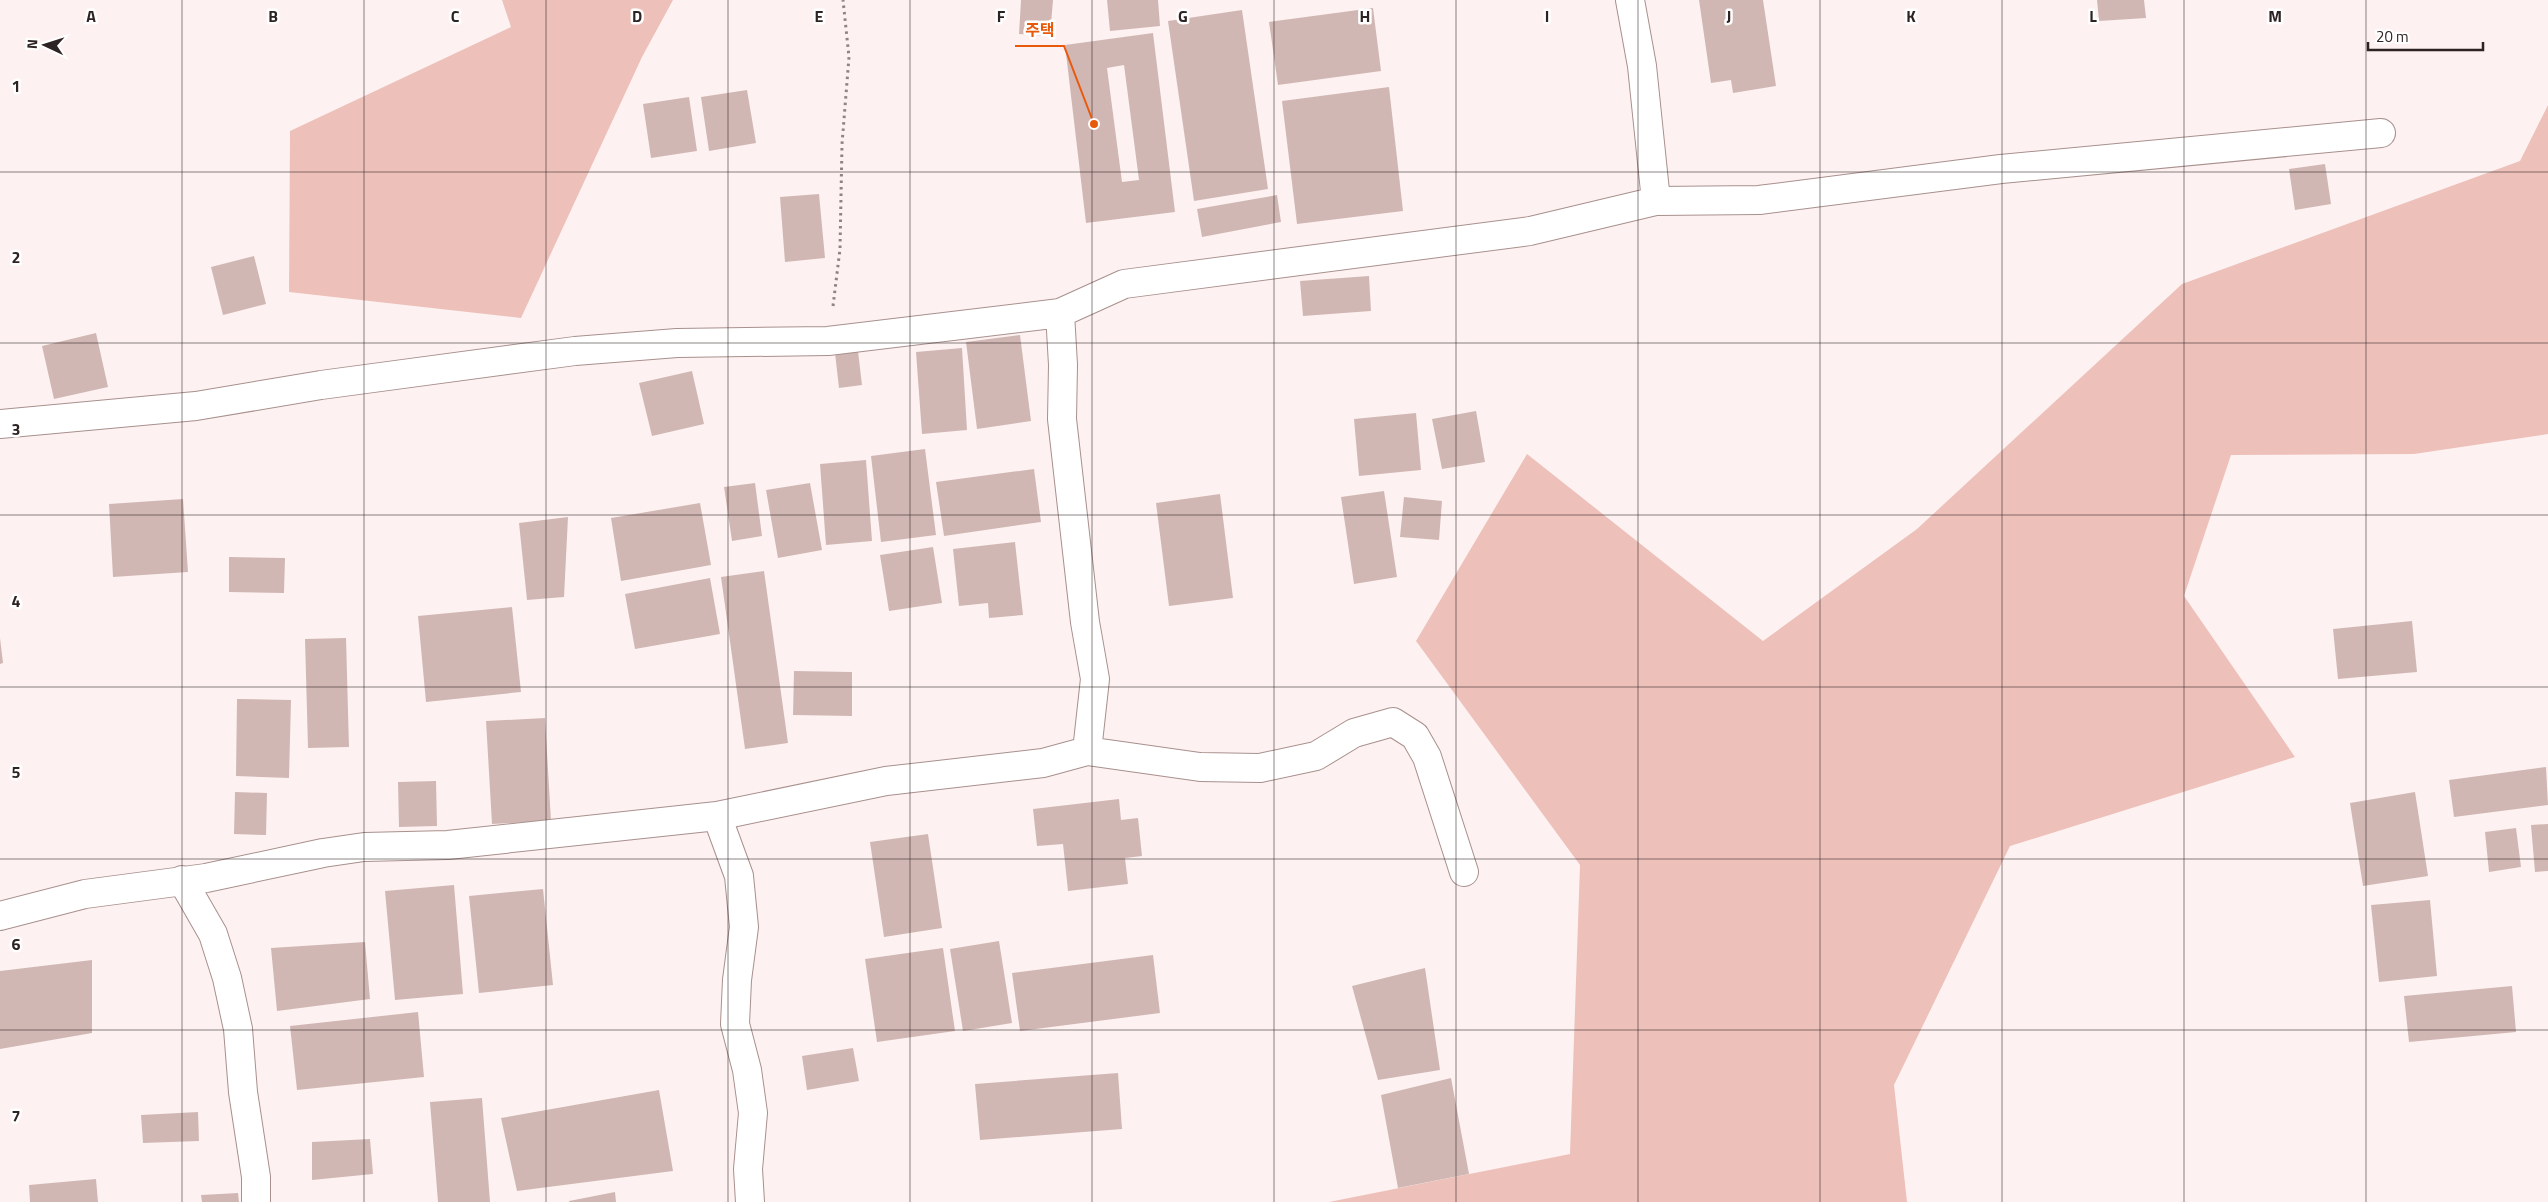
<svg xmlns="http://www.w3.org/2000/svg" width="2548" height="1202" viewBox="0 0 2548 1202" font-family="'Titillium Web','Noto Sans KR',sans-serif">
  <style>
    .green { fill: #eec0ba }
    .building { fill: #d1b7b4; fill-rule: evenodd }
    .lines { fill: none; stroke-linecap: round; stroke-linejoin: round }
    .street-casing { stroke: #a8908d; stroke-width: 30 }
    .path { stroke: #8e8483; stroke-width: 3; stroke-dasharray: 2.5 4; stroke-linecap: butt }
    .street { stroke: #fff; stroke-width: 28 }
    .grid { fill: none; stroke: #2d2322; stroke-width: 1; stroke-opacity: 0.55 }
    .grid-label { font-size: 16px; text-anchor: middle; font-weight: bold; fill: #2d2322; stroke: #fff; stroke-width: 5; stroke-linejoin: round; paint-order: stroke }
    .leader { fill: none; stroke: #e8590c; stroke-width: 2 }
    .callout-dot { fill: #e8590c; stroke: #fff; stroke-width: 2 }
    .callout-label { font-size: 16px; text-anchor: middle; font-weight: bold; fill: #e8590c; stroke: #fff; stroke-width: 5; stroke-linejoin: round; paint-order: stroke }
  </style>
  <rect width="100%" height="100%" fill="#fdf2f1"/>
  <path class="green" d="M502,0H673L642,57L521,318L289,292L290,131L511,27Z
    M2548,105V434L2414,454L2231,455L2184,596L2295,757L2010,846L1894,1085L1907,1202H1329L1570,1154L1580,865L1416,641L1527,454L1763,641L1917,529L2182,284L2520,161Z"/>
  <path class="building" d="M1021,0H1053L1050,36L1019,34Z
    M1107,0H1158L1160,26L1110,31Z
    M1699,0H1763L1776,86L1733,93L1731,80L1711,83Z
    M2097,0H2144L2146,18L2099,21Z
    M1373,8L1381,71L1278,85L1269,22Z
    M1242,10L1268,189L1194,201L1168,21Z
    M1153,33L1175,212L1086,223L1065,45ZM1124,65L1139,180L1122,182L1107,68Z
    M1389,87L1403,211L1297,224L1282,101Z
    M747,90L756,143L709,151L701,97Z
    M689,97L697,151L651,158L643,104Z
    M2325,164L2331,204L2295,210L2289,169Z
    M819,194L825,258L785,262L780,197Z
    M1277,195L1281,222L1202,237L1197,209Z
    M254,256L266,304L223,315L211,267Z
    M1369,276L1371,311L1303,316L1300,281Z
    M96,333L108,387L54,399L42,346Z
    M1020,335L1031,421L977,429L966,342Z
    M962,348L967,430L922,434L916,352Z
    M858,351L862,385L839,388L835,353Z
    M692,371L704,424L652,436L639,383Z
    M1476,411L1485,462L1442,469L1432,419Z
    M1416,413L1421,470L1359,476L1354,419Z
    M925,449L936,535L881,542L871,456Z
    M866,460L872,541L826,545L820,464Z
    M1034,469L1041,522L944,536L936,482Z
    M755,483L762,536L732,541L724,487Z
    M810,483L822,550L778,558L766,490Z
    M1384,491L1397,577L1354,584L1341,497Z
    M1220,494L1233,598L1169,606L1156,503Z
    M1404,497L1442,501L1439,540L1400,537Z
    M183,499L188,572L113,577L109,504Z
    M700,503L711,565L621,581L611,518Z
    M568,517L564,597L527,600L519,523Z
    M1015,542L1023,615L989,618L988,603L959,606L953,549Z
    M933,547L942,603L889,611L880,555Z
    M229,557L285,558L284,593L229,592Z
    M764,571L788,743L745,749L721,577Z
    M710,578L720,634L635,649L625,594Z
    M512,607L521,692L426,702L418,616Z
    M2412,621L2417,672L2338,679L2333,629Z
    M0,638L3,663L0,664Z
    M346,638L349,747L308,748L305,639Z
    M794,671L852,672V716L793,715Z
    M237,699L291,700L289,778L236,776Z
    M545,718L551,821L492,824L486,721Z
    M2546,767L2548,805L2454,817L2449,780Z
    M436,781L437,826L399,827L398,782Z
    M235,792L267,793L266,835L234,834Z
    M2415,792L2428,876L2363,886L2350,803Z
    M1119,799L1121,820L1138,818L1142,856L1125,858L1128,884L1068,891L1063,844L1037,846L1033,809Z
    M2548,824V871L2535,872L2531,825Z
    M2516,828L2521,867L2489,872L2485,832Z
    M928,834L942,928L884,937L870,842Z
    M454,885L463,994L395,1000L385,891Z
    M543,889L553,985L479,993L469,896Z
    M2430,900L2437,976L2379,982L2371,905Z
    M999,941L1012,1023L963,1031L950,949Z
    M365,942L370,999L277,1011L271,948Z
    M943,948L955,1031L877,1042L865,959Z
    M1153,955L1160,1013L1020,1031L1012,973Z
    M92,960V1033L0,1049V971Z
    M1425,968L1440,1070L1378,1080L1352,986Z
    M2512,986L2516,1032L2409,1042L2404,996Z
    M418,1012L424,1077L297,1090L290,1026Z
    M853,1048L859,1081L807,1090L802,1056Z
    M1118,1073L1122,1129L980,1140L975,1084Z
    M1451,1078L1469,1174L1398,1188L1381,1095Z
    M659,1090L673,1171L517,1191L501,1118Z
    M482,1098L490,1202H438L430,1102Z
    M198,1112L199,1141L143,1143L141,1115Z
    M370,1139L373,1174L312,1180V1142Z
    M96,1179L98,1202H30L29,1185Z
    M615,1192L616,1202H569V1201Z
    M238,1193L239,1202H202L201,1195Z"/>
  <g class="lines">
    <defs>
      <path id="street" d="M1630,0L1642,66L1656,201
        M0,424L196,406L321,385L575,351L677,343L828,341L1060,313
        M1087,751L1095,679L1085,622L1062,419L1063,365L1060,313L1124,284L1530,231L1656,201L1759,200L2001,169L2381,133
        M717,816L739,876L744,927L737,980L735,1024L747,1070L753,1113L748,1169L750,1202
        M182,880L213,934L227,978L238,1029L243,1092L256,1177V1202
        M0,916L85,894L206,878L323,853L364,847L448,845L717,816L886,781L1043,763L1087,751L1200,767L1260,768L1316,756L1354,733L1393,722L1415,736L1427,757L1464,872"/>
    </defs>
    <use href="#street" class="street-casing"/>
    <path class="path" d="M833,306L840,249L842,144L849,57L843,0"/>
    <use href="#street" class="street"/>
  </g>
  <path class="grid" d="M182,0V1202M364,0V1202M546,0V1202M728,0V1202M910,0V1202M1092,0V1202M1274,0V1202M1456,0V1202M1638,0V1202M1820,0V1202M2002,0V1202M2184,0V1202M2366,0V1202M0,172H2548M0,343H2548M0,515H2548M0,687H2548M0,859H2548M0,1030H2548"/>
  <g class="grid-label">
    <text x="91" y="22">A</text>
    <text x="273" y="22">B</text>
    <text x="455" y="22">C</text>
    <text x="637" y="22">D</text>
    <text x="819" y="22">E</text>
    <text x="1001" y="22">F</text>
    <text x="1183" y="22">G</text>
    <text x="1365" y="22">H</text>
    <text x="1547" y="22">I</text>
    <text x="1729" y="22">J</text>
    <text x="1911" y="22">K</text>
    <text x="2093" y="22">L</text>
    <text x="2275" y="22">M</text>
    <text x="16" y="92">1</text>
    <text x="16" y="263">2</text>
    <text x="16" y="435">3</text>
    <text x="16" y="607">4</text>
    <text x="16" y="778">5</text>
    <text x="16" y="950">6</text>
    <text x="16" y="1122">7</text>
  </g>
  <path class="leader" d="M1094 124L1064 46H1015"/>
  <circle class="callout-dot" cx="1094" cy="124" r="5"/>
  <g class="callout-label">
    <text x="1040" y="36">주택</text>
  </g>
  <g transform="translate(45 45) rotate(274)" stroke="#ffffff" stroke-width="4" paint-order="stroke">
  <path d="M0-4L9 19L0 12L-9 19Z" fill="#2d2322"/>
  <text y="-8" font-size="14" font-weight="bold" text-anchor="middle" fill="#2d2322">N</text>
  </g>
  <path d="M2368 42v8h115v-8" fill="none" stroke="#2d2322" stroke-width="2.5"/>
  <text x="2376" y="42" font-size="15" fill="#2d2322" stroke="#ffffff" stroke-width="4" paint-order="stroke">20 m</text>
</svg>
